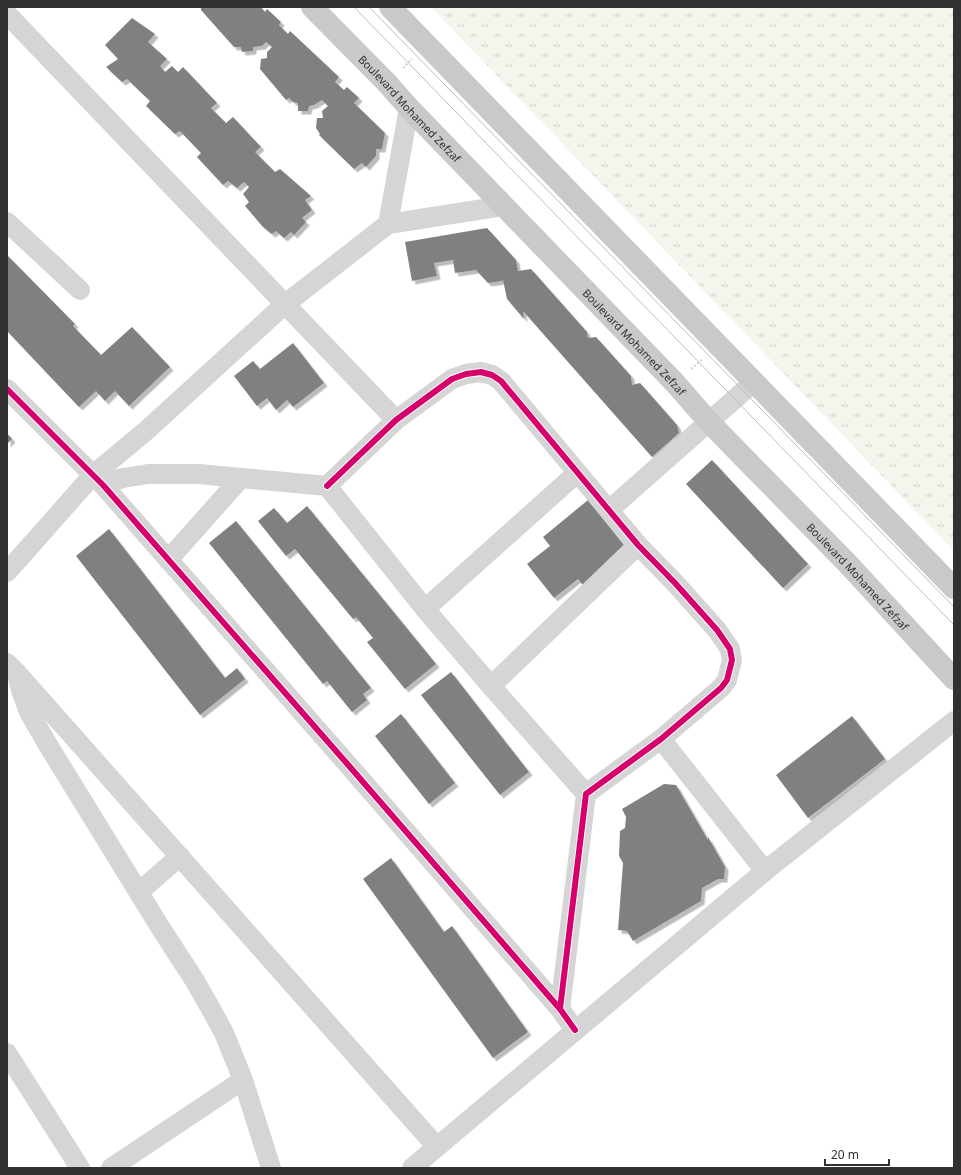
<svg xmlns="http://www.w3.org/2000/svg" width="961" height="1175" viewBox="0 0 961 1175" font-family="'Noto Sans',sans-serif">
  <style>
    .grass { fill: url(#grass-tufts) }
    .building { fill: #808080; filter: url(#shadow) }
    .lines { fill: none; stroke-linecap: round; stroke-linejoin: round }
    .path { stroke: #d5d5d5; stroke-width: 2.5; stroke-dasharray: 2 2; stroke-linecap: butt }
    .street { stroke: #d5d5d5; stroke-width: 20 }
    .primary { stroke: #c9c9c9; stroke-width: 22 }
    .tram { stroke: #bdbdbd; stroke-width: 1 }
    .cycleway-casing { stroke: #fff; stroke-width: 8 }
    .cycleway { stroke: #d6006c; stroke-width: 6 }
    .labels { text-anchor: middle; dominant-baseline: central; stroke-width: 4; stroke-linejoin: round; paint-order: stroke }
    .street-label { font-size: 11px; fill: #313131; stroke: #fff }
  </style>
  <defs>
    <pattern id="grass-tufts" width="24" height="20" patternUnits="userSpaceOnUse"><rect width="24" height="20" fill="#f2f6ed"/><path d="M3 7l-1-3M5 7V3M7 7l1-3M15 17l-1-3M17 17v-4M19 17l1-3" fill="none" stroke="#d0d3cc"/></pattern>
    <filter id="shadow"><feDropShadow dx="3.5" dy="3.5" stdDeviation="0" flood-color="#0004"/></filter>
  </defs>
  <rect width="100%" height="100%" fill="#fff"/>
  <path class="grass" d="M431,7H954V551Z"/>
  <path class="building" d="M201,7H261L265,12L267,9L281,22L279,25L288,34L290,31L339,77L335,82L344,90L347,87L359,98L354,103L385,133L382,149H376V156L366,167L362,163L354,169L319,135L320,134L316,128L317,118H323L322,111L328,106L322,100L314,105L309,106L308,111H298V103L293,102L289,98L286,100L260,69L261,59L267,58V52L272,47L266,42L262,46L253,47V51L242,52L241,47H234L201,10Z
    M132,18L155,34L148,42L167,59L160,66L165,72L172,66L178,72L183,67L217,103L211,108L226,123L233,117L261,147L255,152L275,172L280,169L311,196L305,200L312,210L302,218L306,222L294,235L291,232L284,238L276,231L272,234L263,227L245,206L249,202L243,194L249,187L244,182L237,188L228,181L223,185L197,157L201,153L180,131L175,134L146,106L150,101L127,79L122,82L106,67L118,59L105,45Z
    M487,228L516,260L518,271L531,269L587,332L588,338L596,337L631,376L632,385L640,383L677,425L679,433L652,457L523,311L524,319L507,299L503,280L502,281L488,283L476,270L455,273L453,260L434,263L437,276L412,281L405,242Z
    M7,255L75,324L73,326L101,355L132,327L170,367L129,406L115,391L105,401L96,391L79,407L7,331Z
    M293,343L324,383L293,407L287,400L276,410L267,398L257,406L234,376L253,361L260,369Z
    M7,433L12,439L7,444Z
    M712,460L808,564L783,588L686,484Z
    M588,500L627,549L583,585L578,579L554,598L527,564L550,546L543,537Z
    M307,506L436,664L405,689L367,642L373,638L356,617L353,619L295,549L286,556L258,521L274,508L287,523Z
    M236,521L371,688L363,694L367,700L352,712L327,681L323,684L209,543Z
    M109,529L225,678L237,668L245,679L200,715L76,556Z
    M451,672L529,772L500,795L421,695Z
    M401,714L455,783L429,804L375,736Z
    M852,716L885,759L808,818L776,775Z
    M664,784L676,785L708,840V837L725,867L724,879H718L702,888L701,901L633,941L627,931L618,930L623,863L619,856L620,831L625,828L626,817L622,809Z
    M391,858L444,932L452,926L528,1032L493,1058L363,879Z"/>
  <g class="lines">
    <path class="path" d="M403,68L412,59
      M691,369L703,359"/>
    <path class="street" d="M7,14L396,420
      M7,222L80,290
      M388,224L409,108
      M7,389L103,485L350,767L560,1009L575,1030
      M103,485L123,478L148,474H199L327,486L425,609L491,686L586,794
      M327,486L396,420L452,379L466,374L481,372L492,375L501,381L638,545L675,583L717,630L730,649L732,660L727,680L721,688L661,739L586,794L560,1009
      M609,510L754,382
      M168,560L241,478
      M7,572L93,475L147,430L284,305L388,224L503,206
      M425,609L577,473
      M7,663L16,672L437,1147
      M18,678L21,690L29,712L48,745L160,927L195,981L212,1011L224,1033L243,1080L271,1168
      M491,686L638,545
      M661,739L765,871
      M139,892L180,856
      M7,1053L80,1168
      M111,1168L243,1080
      M412,1168L765,871L954,721"/>
    <g class="primary">
      <path id="s1" d="M312,7L387,83L409,108L675,383L709,422L848,564L954,679"/>
      <path d="M390,7L954,588"/>
    </g>
    <path class="tram" d="M354,7L954,625
      M369,7L954,607"/>
    <defs>
      <path id="cycleway" d="M7,389L103,485L350,767L560,1009L575,1030
        M327,486L396,420L452,379L466,374L481,372L492,375L501,381L638,545L675,583L717,630L730,649L732,660L727,680L721,688L661,739L586,794L560,1009"/>
    </defs>
    <use href="#cycleway" class="cycleway-casing"/>
    <use href="#cycleway" class="cycleway"/>
  </g>
  <g class="labels">
    <g class="street-label">
      <text stroke="none"><textPath href="#s1" startOffset="141">Boulevard Mohamed Zefzaf</textPath></text>
      <text stroke="none"><textPath href="#s1" startOffset="465">Boulevard Mohamed Zefzaf</textPath></text>
      <text stroke="none"><textPath href="#s1" startOffset="789">Boulevard Mohamed Zefzaf</textPath></text>
    </g>
  </g>
  <rect width="961" height="1175" fill="none" stroke="#313131" stroke-width="16"/>
  <path d="M825 1159v6h64v-6" fill="none" stroke="#313131" stroke-width="2"/>
  <text x="831" y="1159" font-size="12" fill="#313131" stroke="#ffffff" stroke-width="3" paint-order="stroke">20 m</text>
</svg>
